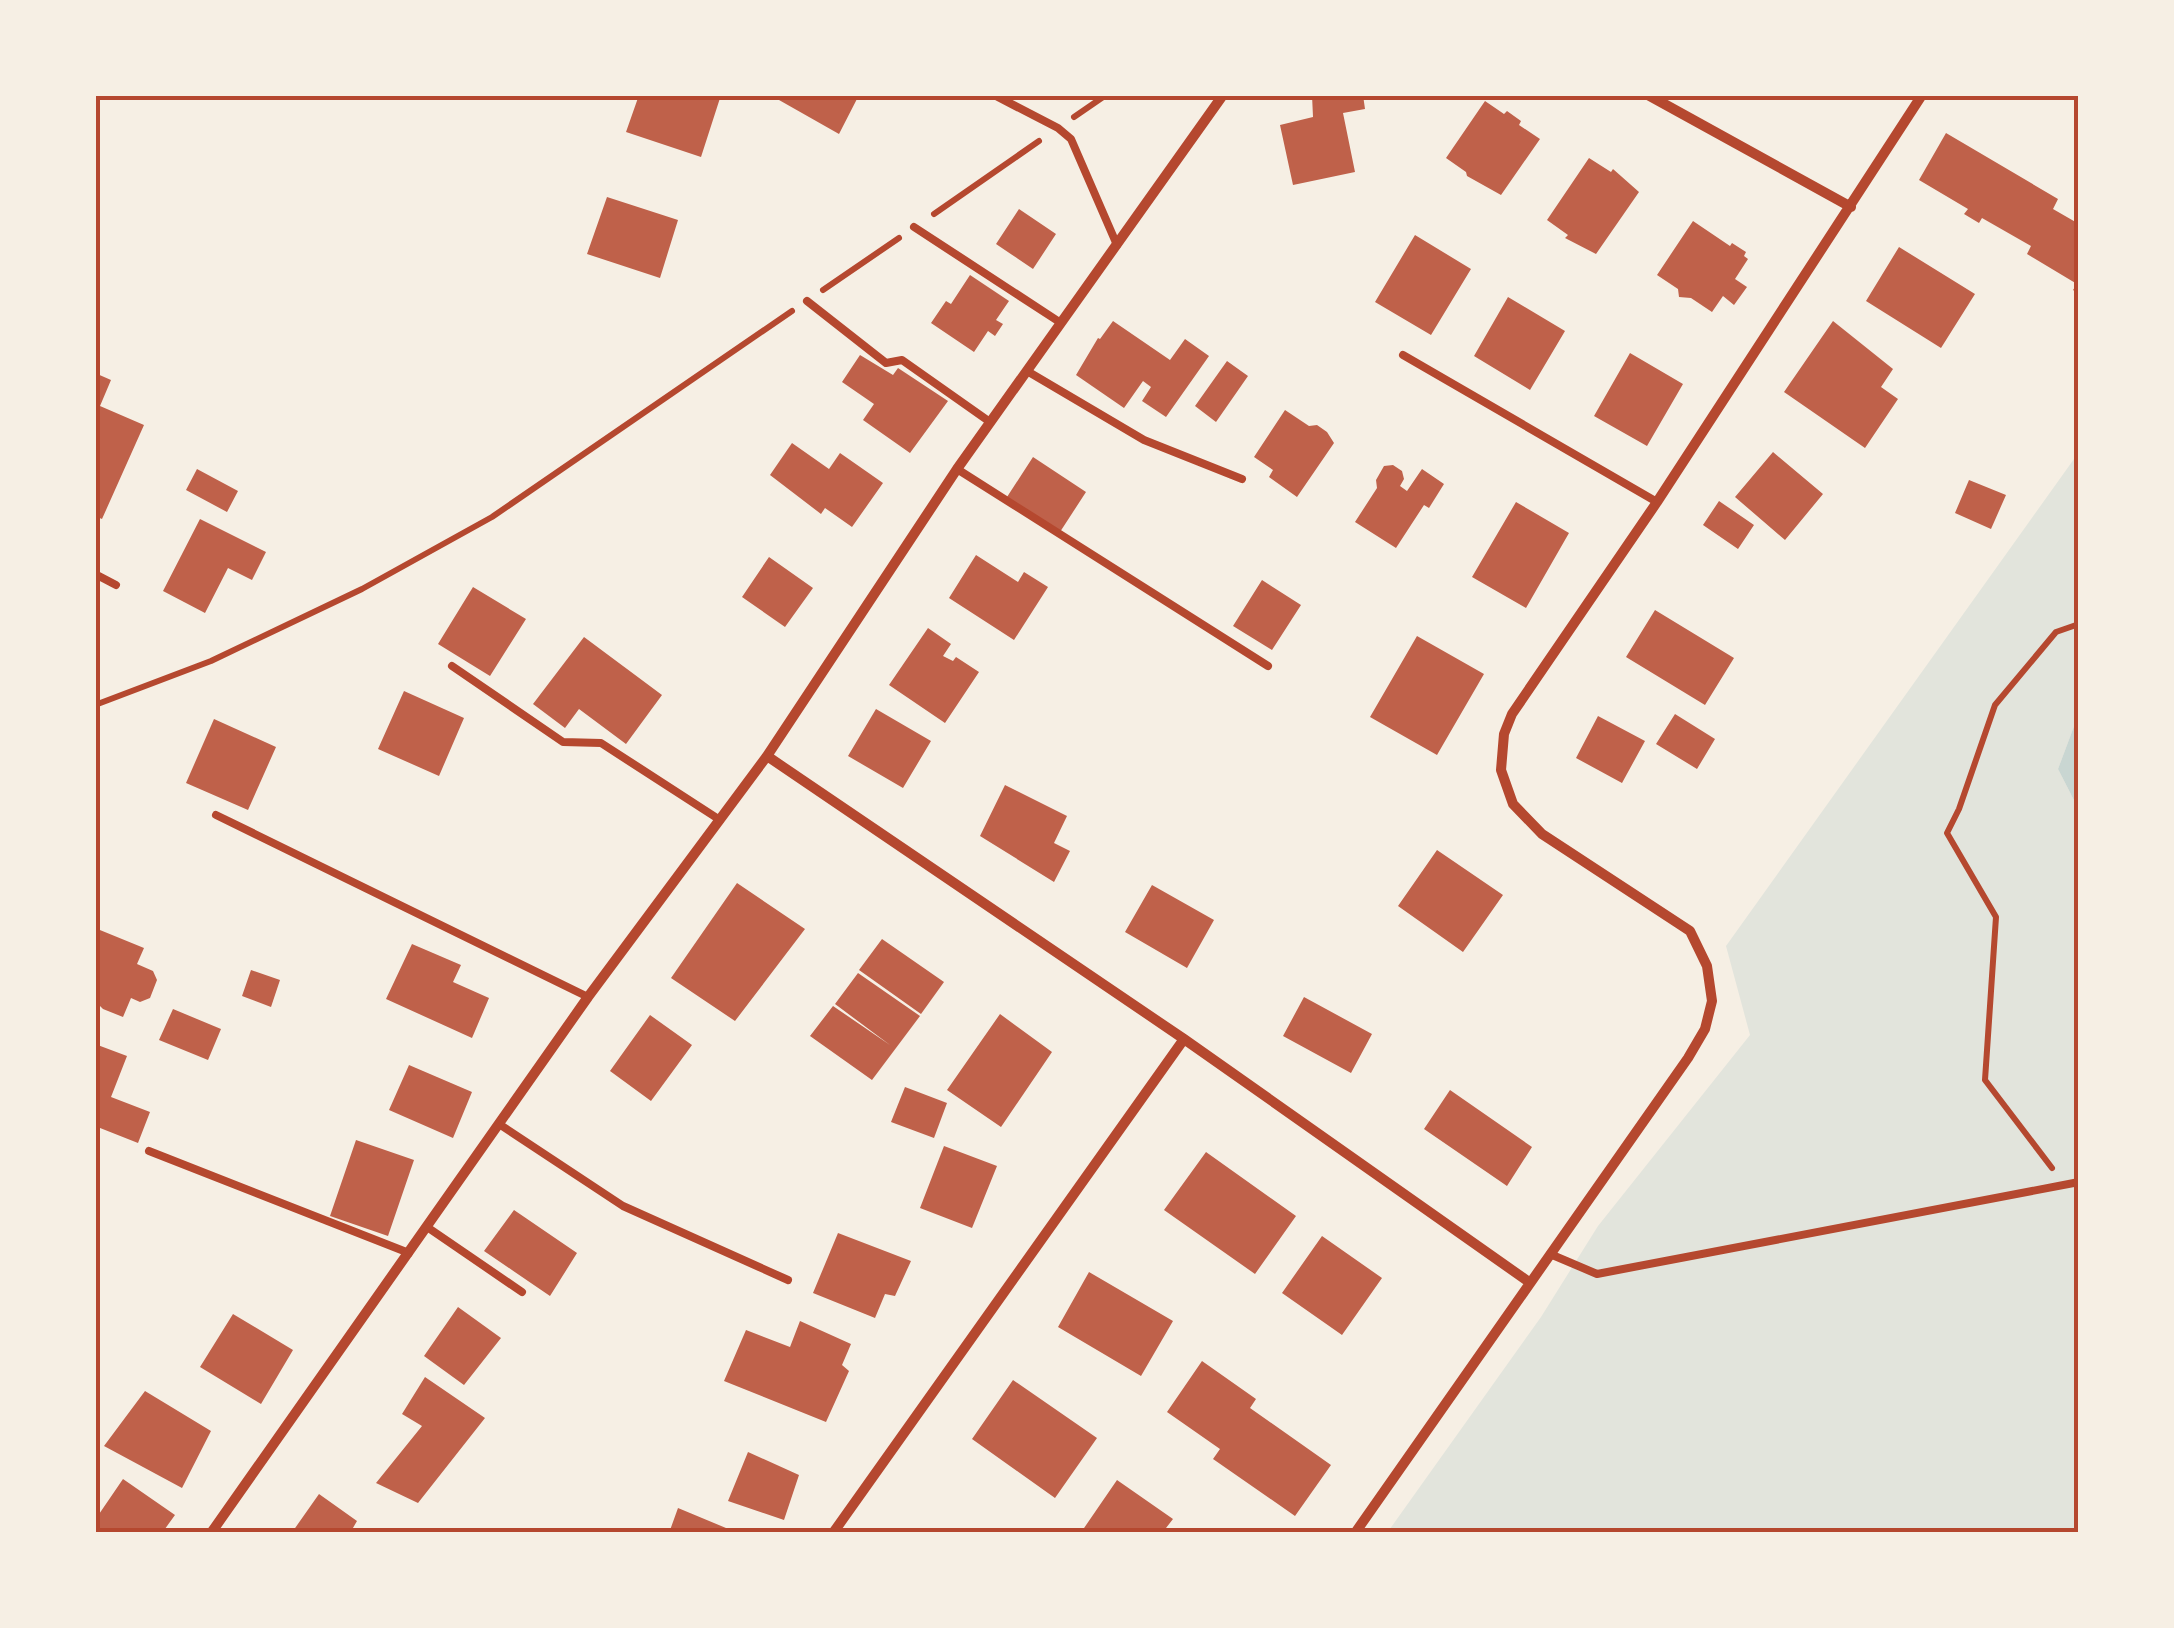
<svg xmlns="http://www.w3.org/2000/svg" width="2174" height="1628" viewBox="0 0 2174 1628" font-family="Lato,sans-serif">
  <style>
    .green { fill: #e2e4dc }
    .water { fill: #c9d6d2 }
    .building { fill: #bf614a }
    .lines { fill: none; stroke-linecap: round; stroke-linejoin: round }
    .path { stroke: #b5482f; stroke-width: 6 }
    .service { stroke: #b5482f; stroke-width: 8 }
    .minor { stroke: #b5482f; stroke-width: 10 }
    .neatline { fill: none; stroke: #b5482f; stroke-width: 4 }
  </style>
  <rect width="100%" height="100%" fill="#f6efe4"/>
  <path class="green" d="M2079,452V713L2058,769L2079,810V1533H1387L1541,1317L1598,1226L1750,1035L1726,946Z"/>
  <path class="water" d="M2079,713V810L2058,769Z"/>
  <path class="building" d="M639,95H721L701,157L626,132Z
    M781,95H859L839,134L779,100Z
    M1312,95H1363L1365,109L1343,113L1355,172L1293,185L1280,125L1313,117Z
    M1485,101L1504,114L1507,111L1521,121L1519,125L1540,139L1501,195L1467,176L1466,172L1446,158Z
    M1946,133L2058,199L2053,209L2079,224V294L2073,290L2077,284L2027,254L2031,246L1982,218L1979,223L1964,214L1968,209L1919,180Z
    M1589,158L1611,172L1613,169L1639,192L1596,254L1565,238L1568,235L1547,220Z
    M607,197L678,220L660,278L587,254Z
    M1019,209L1056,234L1033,269L996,244Z
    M1693,221L1730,246L1732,243L1746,252L1744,256L1748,259L1735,279L1747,287L1734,305L1723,296L1712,312L1691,298L1679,297L1678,289L1657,275Z
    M1415,235L1471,269L1431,335L1375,302Z
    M1899,247L1975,294L1941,348L1866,301Z
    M970,275L1009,301L996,320L1003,324L995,336L988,331L974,352L931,323L946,301L951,304Z
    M1508,297L1565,331L1530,390L1474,356Z
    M1113,321L1170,360L1185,339L1209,356L1166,417L1142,401L1151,387L1143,381L1124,408L1076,375L1098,338L1100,339Z
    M1833,321L1893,369L1881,387L1898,399L1865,448L1784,392Z
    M1630,353L1683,384L1647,446L1594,416Z
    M860,355L893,375L898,368L948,401L910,453L863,420L874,404L842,382Z
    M1227,361L1248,376L1216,422L1195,406Z
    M95,373L111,380L100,406L144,425L102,519L95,516Z
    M1285,410L1309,426L1317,425L1327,432L1334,443L1297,497L1269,477L1273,470L1254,457Z
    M792,443L829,469L840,453L883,483L852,527L825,508L821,514L770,475Z
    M1773,452L1823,494L1785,540L1735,497Z
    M1033,457L1086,492L1060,532L1007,497Z
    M1393,465L1402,471L1404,479L1400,486L1407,491L1422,469L1444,484L1429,508L1424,505L1396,548L1355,522L1377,488L1376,480L1384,466Z
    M197,469L238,491L227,512L186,490Z
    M1969,480L2006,495L1991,529L1955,513Z
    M1719,501L1754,525L1738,549L1703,525Z
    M1516,502L1569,533L1526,608L1472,577Z
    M200,519L266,552L252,580L228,568L205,613L163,591Z
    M976,555L1018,582L1024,572L1048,587L1014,640L949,598Z
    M769,557L813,588L785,627L742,597Z
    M1262,580L1301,605L1272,650L1233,626Z
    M473,587L526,619L490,676L438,644Z
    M1655,610L1734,658L1705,705L1626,657Z
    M928,628L951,644L943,656L953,661L956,657L979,672L945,723L889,685Z
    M1417,636L1484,674L1437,755L1370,717Z
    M584,637L662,695L626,744L579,709L565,728L533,704Z
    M404,691L464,718L439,776L378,749Z
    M876,709L931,741L903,788L848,756Z
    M1675,714L1715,739L1697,769L1656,744Z
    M1598,716L1645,741L1622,783L1576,758Z
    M214,719L276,747L248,810L186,783Z
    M1005,785L1067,816L1054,843L1070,851L1054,882L980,836Z
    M1437,850L1503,895L1463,952L1398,906Z
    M737,883L805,929L735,1021L671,978Z
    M1152,885L1214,920L1187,968L1125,932Z
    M95,928L144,948L137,964L153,971L157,980L150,998L140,1002L131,998L123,1017L103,1009L95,1001Z
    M882,939L944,982L921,1014L859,970Z
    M412,944L461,965L453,982L489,998L472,1038L386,999Z
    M251,970L280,980L271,1007L242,996Z
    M858,973L920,1016L872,1080L810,1036L833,1006L890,1045L835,1004Z
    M1304,997L1372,1034L1351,1073L1283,1036Z
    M173,1009L221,1029L208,1060L159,1040Z
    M1000,1014L1052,1052L1001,1127L947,1090Z
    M650,1015L692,1045L651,1101L610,1071Z
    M95,1044L127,1056L111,1097L150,1112L138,1143L95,1126Z
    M409,1065L472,1092L453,1138L389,1110Z
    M905,1087L947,1103L934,1138L891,1122Z
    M1450,1090L1532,1147L1507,1186L1424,1129Z
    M356,1140L414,1160L388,1236L330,1216Z
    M944,1146L997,1166L972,1228L920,1208Z
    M1206,1152L1296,1216L1255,1274L1164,1210Z
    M514,1210L577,1253L550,1296L484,1251Z
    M838,1233L911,1261L895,1296L885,1294L875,1318L813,1293Z
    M1322,1236L1382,1278L1342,1335L1282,1293Z
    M1089,1272L1173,1321L1141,1376L1058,1327Z
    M458,1307L501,1338L464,1385L424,1356Z
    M233,1314L293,1350L261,1404L200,1367Z
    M800,1321L851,1344L842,1365L849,1371L826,1422L724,1381L746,1330L790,1347Z
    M1202,1361L1256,1399L1250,1408L1331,1465L1295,1516L1213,1459L1220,1449L1167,1412Z
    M425,1377L485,1418L418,1503L376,1483L422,1426L402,1414Z
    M1013,1380L1097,1438L1055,1498L972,1439Z
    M145,1391L211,1431L182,1488L104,1446Z
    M748,1452L799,1475L784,1520L728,1501Z
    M123,1479L175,1515L162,1533H95V1520Z
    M1117,1480L1173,1519L1166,1528L1173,1533L1082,1531Z
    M319,1494L357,1521L350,1533L293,1531Z
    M678,1508L738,1533H669Z"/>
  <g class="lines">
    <path class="path" d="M1074,117L1106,95
      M934,214L1039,141
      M823,290L899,238
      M95,705L211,661L362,589L492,517L792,311
      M2052,1168L1985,1080L1996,917L1947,833L1959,809L1995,705L2056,632L2079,624"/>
    <path class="service" d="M994,95L1058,128L1071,139L1117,245
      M914,227L1061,323
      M807,301L886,363L902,360L990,422
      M1403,355L1657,502
      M1027,371L1144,440L1242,479
      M957,469L1268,666
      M95,574L116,585
      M452,666L563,742L601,743L720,820
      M216,815L588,997
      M499,1124L623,1206L788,1280
      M149,1151L409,1253
      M427,1227L522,1292
      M1550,1254L1597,1274L2079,1182"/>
    <path class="minor" d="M1648,95L1851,207
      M767,756L1184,1039L1529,1282
      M211,1533L588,997L767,756L957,469L1223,95
      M833,1533L1184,1039
      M1355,1533L1688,1058L1705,1029L1712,1001L1707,966L1690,931L1542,834L1513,804L1501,770L1504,734L1512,714L1657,502L1922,95"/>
  </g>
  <rect width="2174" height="1628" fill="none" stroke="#f6efe4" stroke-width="195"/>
  <rect x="98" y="98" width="1978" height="1432" class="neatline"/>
</svg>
